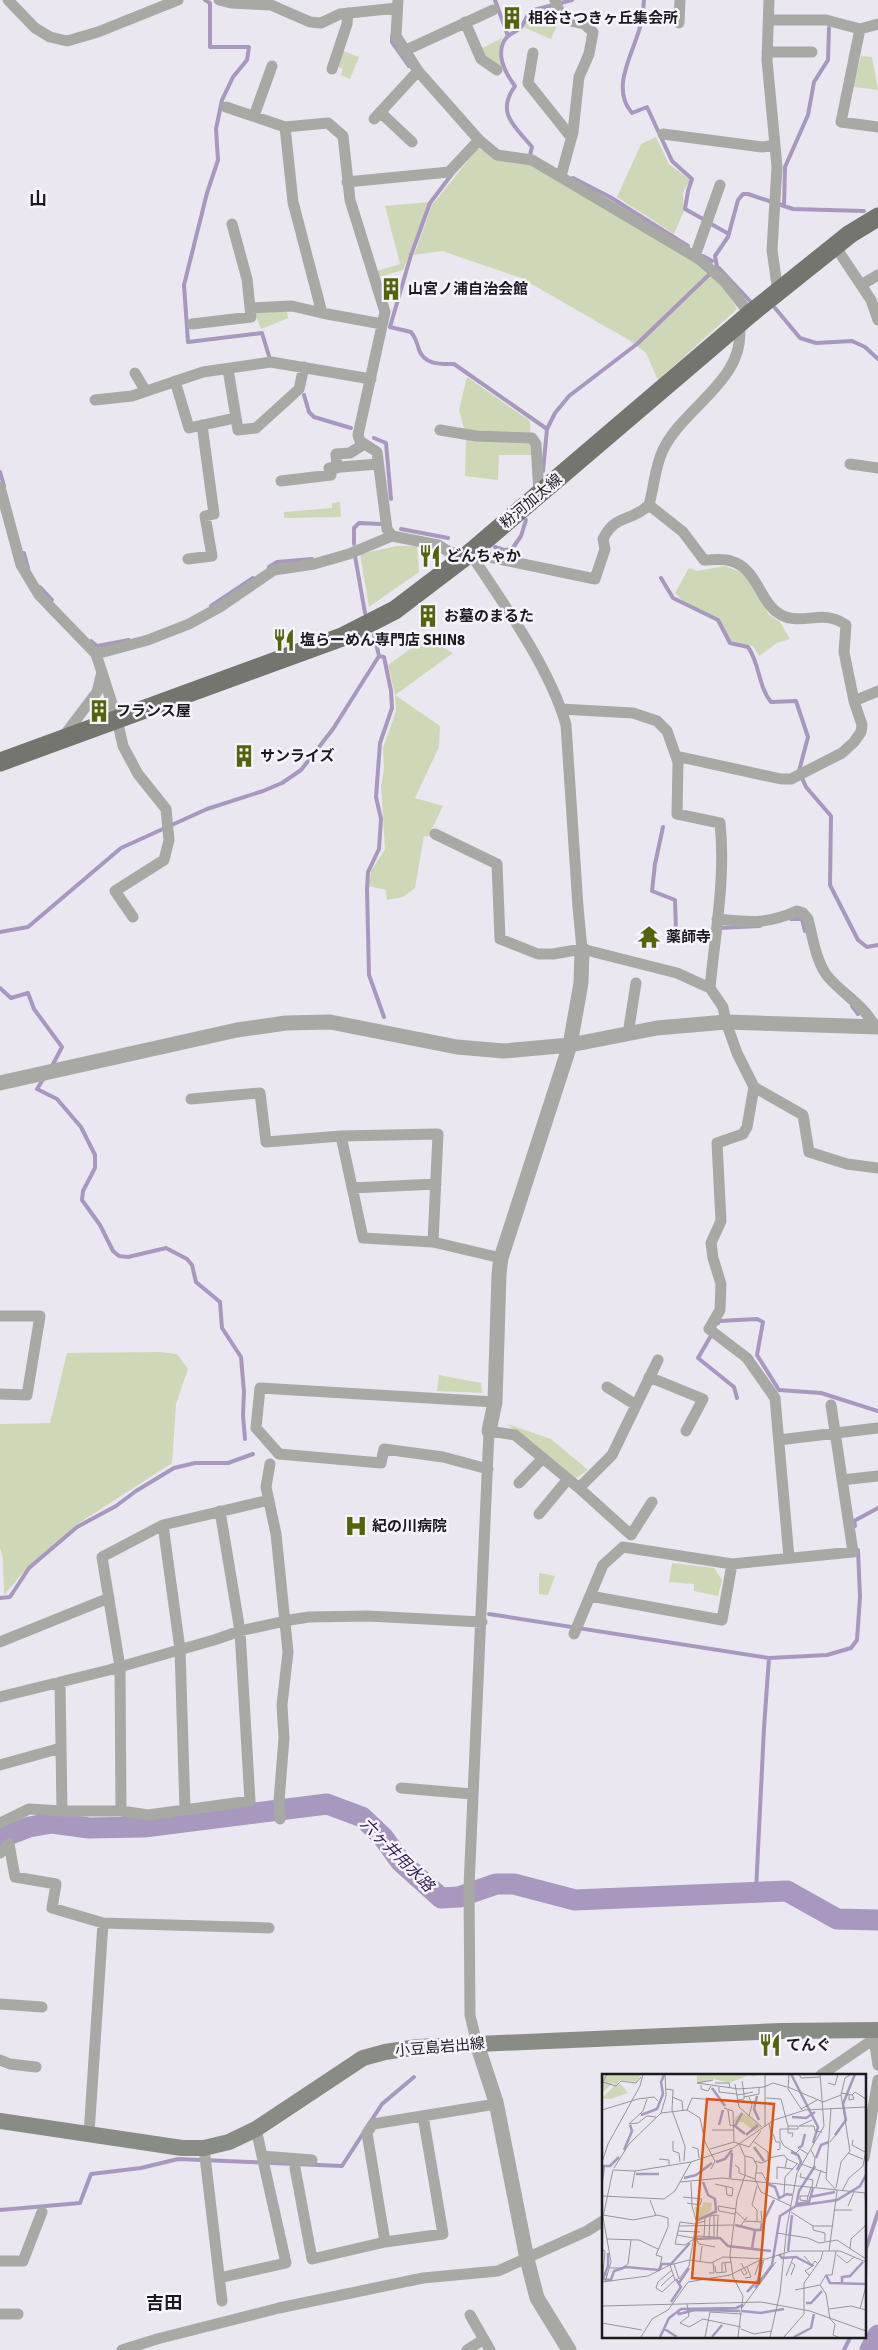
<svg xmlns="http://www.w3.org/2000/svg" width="878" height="2350" viewBox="0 0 878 2350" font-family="Signika,'Noto Sans JP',sans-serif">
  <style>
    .green { fill: #cfd8b6 }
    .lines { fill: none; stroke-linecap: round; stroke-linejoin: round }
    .stream { stroke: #a898bf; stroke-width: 4 }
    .river { stroke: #a898bf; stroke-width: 21 }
    .minor { stroke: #a8a9a5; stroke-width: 11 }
    .tertiary { stroke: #a8a9a5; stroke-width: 15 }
    .secondary { stroke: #898b85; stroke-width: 16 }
    .primary { stroke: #73756e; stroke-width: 19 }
    .labels { text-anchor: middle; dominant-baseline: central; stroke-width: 5; stroke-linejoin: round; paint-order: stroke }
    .poi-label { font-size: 15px; font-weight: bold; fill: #1b1a1d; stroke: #f7f4fd; text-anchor: start }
    .street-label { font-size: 15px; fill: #1b1a1d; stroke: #f7f4fd }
    .water-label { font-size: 16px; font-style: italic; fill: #372051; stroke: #f7f4fd }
    .quarter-label { font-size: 18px; font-weight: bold; fill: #1b1a1d; stroke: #f7f4fd }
    .inset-river { fill: none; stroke: #a898bf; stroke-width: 2.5 }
    .inset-road { fill: none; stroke: #97959c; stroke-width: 1 }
    .view { fill: #de560d; fill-opacity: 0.15; stroke: #de560d; stroke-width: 2.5 }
    .inset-edge { fill: none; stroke: #1b1a1d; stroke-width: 2.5 }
  </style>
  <rect width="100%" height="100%" fill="#eae7f0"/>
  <path class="green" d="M553,9L559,21L551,39L523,27L531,13Z
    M502,38L499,52L502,69L484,54L482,48Z
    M343,51L359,57L350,79L341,75L343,69L337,66Z
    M861,56L872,57L878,90L853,87Z
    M656,137L669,164L690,180L683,193L684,211L674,234L617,197L641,144Z
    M478,148L495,158L530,163L697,261L722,284L737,309L658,380L646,353L629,340L521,278L442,251L414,255L432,205Z
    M429,202L403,270L379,277L377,271L400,264L385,206Z
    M287,311L288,318L261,329L255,313Z
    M467,377L530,421L531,455H499L498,480L465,476L466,436L459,410Z
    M340,502L341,517L284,518V512L332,508V503Z
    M397,546H417L419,572L369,607L360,554Z
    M725,566L743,573L769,615L780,622L790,639L777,643L759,656L753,646L731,641L719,619L684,602L675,593L689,568L697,571Z
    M434,632L439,645L453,653L395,695L440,726L439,747L415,798L443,806L428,837L424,836L415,888L403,897L387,900L386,890L368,886L371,871L385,849L381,786L384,770L383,748L396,711L395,695L388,665Z
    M160,1352L177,1354L188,1369L176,1404L172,1463L76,1525L27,1568L4,1595L3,1558L0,1548V1424L50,1423L67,1353Z
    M439,1375L481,1383L482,1393L437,1391Z
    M507,1424L551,1439L588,1470L575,1479Z
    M672,1563L714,1568L722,1580L718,1596L694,1591V1584L669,1582Z
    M539,1573L555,1576L548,1595L539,1594Z"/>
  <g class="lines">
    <path class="stream" d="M205,0L210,3V47H249L247,60L233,77L222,100L216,129L218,160L207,193L184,285L188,342L262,333L269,356
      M495,0L508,36
      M644,0C643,9 643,19 640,27C633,54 610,88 632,113L647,107L672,161L692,179L688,191L685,209L703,219
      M392,36V42L409,66
      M530,155L532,147C516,127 495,114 515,86C505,73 494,52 507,37C511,33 516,32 520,28C524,24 527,16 530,11L572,0
      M452,174L430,203L411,255L390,327L411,332C416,338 417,343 419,350C425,365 440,364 454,364L547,429
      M573,178L610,197L688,246
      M784,206L785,167L808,115L814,82L828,60L829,28
      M711,224L729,234
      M703,256L712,261
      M719,268L750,301
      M775,308L800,338L816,343L852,341L865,347L878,359
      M304,395L309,412L314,417L351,428
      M374,438L386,443L391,499
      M543,471L547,429L555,413L569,396L637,344L717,267L715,256L728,237L738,200L743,194H748L793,209L864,211
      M0,472L4,486
      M401,529L448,538
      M354,544V528L359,523L380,524
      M495,547L504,550L512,549L521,536L526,520
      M24,553L28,568
      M355,556L365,613
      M269,567L277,562L312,559
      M661,578L673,598L718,620L730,643L748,647C760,664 758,686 771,702L796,701L808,737L799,771L806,787L831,816L830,885L858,940L867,947L878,945
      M40,587L52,600
      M211,606L253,578
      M91,641L97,646L129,640
      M379,656L384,657L391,691L392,708L380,743L376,797L381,819L379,849L368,872L367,889L369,975L384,1017
      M663,827L655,864L652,891L675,900L676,931L715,934
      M791,919H802L805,931
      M719,930V928L760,926
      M0,932L28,927L121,848L207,809L263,791L282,783L301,770L333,729L379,656L374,635
      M0,988L11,998L28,993L34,1009L62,1047L52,1066
      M852,1006L858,1014
      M44,1078L37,1089L57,1099L81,1127L95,1155V1168L83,1191L82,1200L100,1225L113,1251L119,1256L128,1257L166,1248L187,1259L192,1265L196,1282L220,1302L222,1328L241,1357L244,1392L243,1415L245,1439
      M718,1323L719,1321L757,1319L763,1322L757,1355L779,1390L821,1393L878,1411
      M712,1334L698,1358L734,1387L737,1398
      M855,1526L854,1521L878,1508
      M0,1598L10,1597L29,1568L77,1527L116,1506L136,1491L174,1468L195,1463H228L253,1454
      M489,1614L769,1658
      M756,1891L764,1728L769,1658L827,1655L851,1648L857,1640L860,1597L858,1550
      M371,2121L382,2104L414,2077
      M0,2210L80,2203L91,2174L141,2168L178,2159L342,2166L364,2132
      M864,2306L866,2249L878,2212
      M844,2350L851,2336"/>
    <path class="river" d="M0,1841L3,1837L29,1827L52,1823L89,1828L144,1827L327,1804L362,1817L383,1837L401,1862L441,1898L459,1897L496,1884H514L575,1900L787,1891L837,1919L878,1920
      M870,2350L878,2335"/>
    <path class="minor" d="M8,0L35,28L50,37L67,41L98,32L178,0
      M219,0L231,3L271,5L310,22L321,23L340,14L397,8
      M398,0L396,36L418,71L479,140L497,155L532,160L699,259L725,282L750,314
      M555,0L562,19L584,24L593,32L589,54L579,77L573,132L561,176
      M769,0L767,60L777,167L772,250L778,292
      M769,20H826L860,29L878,24
      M465,22L481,59L497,70
      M679,23L680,0
      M860,29L841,122L878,127
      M404,51L493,10
      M767,52H812
      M533,53L528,83L571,137
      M332,69L347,24L348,13
      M226,107L285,127L328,123L343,136L350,200L385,312L358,435L360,441L377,452L387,529L392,536
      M380,112L412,142
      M254,116L272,66
      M374,119L418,71
      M285,127L293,202L322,313L382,324
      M663,134L762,147L775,145
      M347,182L449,172L479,140
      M835,246L871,300L878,320
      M695,256L720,185
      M861,285L878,275
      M251,308L292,306L322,313
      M192,324L251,317L247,279L232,224
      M228,369L238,430L256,428L299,389L304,367
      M135,373L145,390
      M175,381L189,428L235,418
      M95,400L132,396L203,372L271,362L371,379
      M440,430L476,436L532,438L536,444L539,494
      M850,464L878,468
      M337,468L336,454L350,453L364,444
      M281,481L331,475L329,468L378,464
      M0,487L21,565L39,595L96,654L117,719L123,746L138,774L166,809L169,840L164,860L115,891L133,917
      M649,505L683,532L704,560C712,560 723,558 731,561C760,569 759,608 786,617C806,624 824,609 846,625L844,652L854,701L862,725L861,732L854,742L842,753L791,779H781L676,756
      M470,553C502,601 551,670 566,725L578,907L582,949
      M188,559L212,556L205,516L214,514L202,425
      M96,654L148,640L189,624L220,607L274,570L314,564L349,554L392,536L438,545L451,553H470L595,579L605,549L603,539C616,513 630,523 649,505C654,487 655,466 663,450C684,406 748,379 739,324
      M854,701L878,691
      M561,709L633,713L657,721L667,731L678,762L677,814L720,823C726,877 715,934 710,988
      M63,737L97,692L102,672
      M435,834L497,864L500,939L538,954H553L582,949L677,973L710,988L723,1007L726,1022L737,1053L754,1087L803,1115L809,1152L847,1164L878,1168
      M717,919C750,922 765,925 797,911L803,913L808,919C813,938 816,963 829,978C844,995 865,1006 875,1027
      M628,1034L636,983
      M754,1087L747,1127L743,1134L717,1143L721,1221L711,1243L713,1258L721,1284L720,1310L709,1329L747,1358L775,1398L789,1558
      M191,1099L260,1093L266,1142L341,1136L438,1134L433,1242L363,1238L341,1136
      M352,1188L436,1184
      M433,1242L501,1258
      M0,1316H40L27,1395L0,1394
      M649,1377L703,1399L686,1431
      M607,1387L636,1405
      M779,1440L877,1428
      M270,1464L266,1487L276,1534L288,1652L282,1705L284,1738L279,1801L280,1819
      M488,1469L443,1457L384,1449L381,1463L279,1454L256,1428L260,1388L495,1402
      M842,1480L878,1476
      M519,1483L543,1458
      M579,1488L612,1455L658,1360
      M539,1514L568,1479
      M590,1596L722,1620L732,1564
      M574,1634L603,1565L623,1547L732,1564L853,1552L831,1405
      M0,1642L109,1598
      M60,1682L62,1811
      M0,1697L109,1670L214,1640L240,1631L290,1620L309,1617L368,1616L482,1622
      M0,1765L61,1748
      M401,1788L472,1794
      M185,1810L180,1649L163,1525L269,1500
      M121,1811L120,1667L102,1557L163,1525
      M0,1823L29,1809L62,1811H121L148,1815L250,1801L240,1631L220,1511
      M0,1853L9,1844L15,1877L56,1884L52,1908L103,1923L269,1928
      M0,2004L42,2007
      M874,2039L878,2065
      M477,2044L470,2015L469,1887L489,1431L515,1435L579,1488L631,1535L652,1502
      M0,2060L10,2064L36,2067
      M821,2075L874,2039L878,2030
      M89,2134L103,1923
      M204,2148L222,2301
      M262,2156L312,2160
      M864,2158L878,2080
      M295,2168L312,2259L385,2242L443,2234L423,2116
      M385,2242L367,2133L373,2124L496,2104
      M0,2261H23L42,2212
      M219,2278L286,2263L256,2129
      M0,2314H18
      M470,2315L490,2350
      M122,2350L157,2339L279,2308L423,2278L498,2271L587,2231L603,2221
      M467,2350L484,2339"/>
    <path class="tertiary" d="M0,1083L237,1030L286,1023L330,1022L457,1047L504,1051L570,1045L657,1028L726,1022L878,1027
      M489,1431L495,1402L499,1274L501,1258L570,1045L581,983L582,949
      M477,2044L496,2102L527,2259L537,2298L569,2350"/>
    <path class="secondary" d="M0,2121L182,2148H204L229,2142L256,2129L363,2058L385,2052L418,2047L477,2044L780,2031L878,2030"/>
    <path class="primary" d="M0,762L342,637L395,610L470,553L750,314L850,234L878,217"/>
  </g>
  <defs>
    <symbol id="building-bare" viewBox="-9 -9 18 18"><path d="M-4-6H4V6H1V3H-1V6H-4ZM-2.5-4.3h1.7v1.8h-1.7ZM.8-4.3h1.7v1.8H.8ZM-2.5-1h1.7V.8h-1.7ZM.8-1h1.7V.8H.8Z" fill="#54640b" stroke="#f7f4fd" stroke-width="2.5" paint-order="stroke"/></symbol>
    <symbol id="restaurant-bare" viewBox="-9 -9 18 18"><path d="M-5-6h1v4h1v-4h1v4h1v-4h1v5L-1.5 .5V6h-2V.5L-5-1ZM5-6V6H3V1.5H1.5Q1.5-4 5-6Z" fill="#54640b" stroke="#f7f4fd" stroke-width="2.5" paint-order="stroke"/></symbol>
    <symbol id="temple-bare" viewBox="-9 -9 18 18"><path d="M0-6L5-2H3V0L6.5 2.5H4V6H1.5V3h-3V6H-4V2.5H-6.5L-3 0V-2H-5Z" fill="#54640b" stroke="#f7f4fd" stroke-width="2.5" paint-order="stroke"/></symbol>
    <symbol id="hospital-bare" viewBox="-9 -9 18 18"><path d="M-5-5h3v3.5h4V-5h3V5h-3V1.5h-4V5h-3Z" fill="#54640b" stroke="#f7f4fd" stroke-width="2.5" paint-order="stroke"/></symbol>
  </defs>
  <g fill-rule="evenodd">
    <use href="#building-bare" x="496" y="2" width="32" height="32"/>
    <use href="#building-bare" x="375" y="273" width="32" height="32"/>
    <use href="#restaurant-bare" x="414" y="540" width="32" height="32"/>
    <use href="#building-bare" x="412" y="600" width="32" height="32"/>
    <use href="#restaurant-bare" x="268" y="624" width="32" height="32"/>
    <use href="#building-bare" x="83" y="695" width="32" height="32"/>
    <use href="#building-bare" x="228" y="740" width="32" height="32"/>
    <use href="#temple-bare" x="633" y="921" width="32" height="32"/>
    <use href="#hospital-bare" x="340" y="1510" width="32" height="32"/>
    <use href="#restaurant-bare" x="754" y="2029" width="32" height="32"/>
  </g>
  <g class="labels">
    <g class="poi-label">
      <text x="528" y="18">相谷さつきヶ丘集会所</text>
      <text x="408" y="289">山宮ノ浦自治会館</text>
      <text x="446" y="556">どんちゃか</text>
      <text x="444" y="616">お墓のまるた</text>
      <text x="300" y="640">塩らーめん専門店 SHIN8</text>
      <text x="116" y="711">フランス屋</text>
      <text x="260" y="756">サンライズ</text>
      <text x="666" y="937">薬師寺</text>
      <text x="372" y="1526">紀の川病院</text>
      <text x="786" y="2045">てんぐ</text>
    </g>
    <g class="street-label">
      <text transform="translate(531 501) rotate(-40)">粉河加太線</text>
      <text transform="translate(440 2047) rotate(-5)">小豆島岩出線</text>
    </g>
    <g class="water-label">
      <text transform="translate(397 1855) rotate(45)">六ヶ井用水路</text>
    </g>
    <g class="quarter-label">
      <text x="38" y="199">山</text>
      <text x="164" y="2303">吉田</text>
    </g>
  </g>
  <g transform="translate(602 2074)">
    <rect width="264" height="264" fill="#eae7f0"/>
    <path d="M0,0H39L34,8L18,6L14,11L11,9L0,19ZM95,0H160L150,3L148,1L127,9L111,5L95,9ZM19,10L26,19L8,25L0,24L12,12ZM141,39L145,41L159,53L153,58L141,48H132L133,43ZM101,128L110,129L109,137L95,146L92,133H100Z" fill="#cfd8b6"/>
    <path class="inset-river" d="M189,0L216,53L211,69M110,14L123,32M155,22L152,35L157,46M140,39L133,52L143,60M39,41L55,35L61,20L59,8L62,1M190,43L204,44L213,38M117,51L121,36M144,61L156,51M233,61L244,46L241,30L253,0M152,73L162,87M196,74L200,72L203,60M22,76L30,57L28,51M189,78L196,81L199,88L195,96M214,84L219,71L227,68M114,88L123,85L130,76M34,100H57M82,104L94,101L110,89M128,104L130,79M0,106L2,92H8L17,83M101,108L106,121L113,125L114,136M166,110L173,113L177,124M208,123L233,118M176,125L185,120L190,121M194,130L207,128L211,114M194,132L197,117L213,92M96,146L115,137M162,146L172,126M133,151L153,156M92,165L118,164L126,172L169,177M150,174L153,156H159L160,149M186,177L190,141M177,180L180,184L194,183L211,192M224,201L228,209L264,210M0,205L9,206L12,197L24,193L57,196L60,190H69L88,169M1,205L6,192V179M240,208V203L248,202L261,188M77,209L87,194M153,214L170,191L178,142L194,132L235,126L258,112L264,101M145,218L156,206L161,186M69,228L79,213L74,205M204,229H209L220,217M75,237L77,240L93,236L138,237M140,237L159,239L182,235M61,254L75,263M58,263L67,244L79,235L134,234L141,231M110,263L120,251M192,263L209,254L212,240"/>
    <path class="inset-road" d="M5,0L1,8L14,12L19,7L34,9L39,3M163,0V52M187,0L186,15L200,36M197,0L199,4L218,3M111,6L95,9L137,15L162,13M113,9H127L128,14M226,9L233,11L236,0M133,10L137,33L160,53M99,11V15L106,17L109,12M117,13V18L135,20M162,13L171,9L185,13M186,13L221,28L239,21M64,15L71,16L70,36L83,72L82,87M239,19L250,21L253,18L264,25M135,21L142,20L140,7M247,21V26L252,25L250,20M70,23L80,27L81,37M142,23L157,20V13M164,24L179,25L186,52M45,25L41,37L27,50L36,49L45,42L54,43M136,26L142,25V20L151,18M122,34L131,37L132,68M199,35L215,26M0,36L36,25L52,23L56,27M85,36L90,24L136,28M126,36L128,51L132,52M59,39L85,36L98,44L103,68L113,87L109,95M147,42L150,31L147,23M210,46L197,52H212L213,57L220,58M167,49L170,66M196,52V55H178V65L182,72L194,79L198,75L206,80M110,56H131M171,60L174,68H178V75L175,76M190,63L191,59H186V52H196M251,66L250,71L263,78M71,67V77L77,79L78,88M151,67L166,78V86L160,89L152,87M228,68L238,56M90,73L96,75L97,84M108,75L132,68L147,73L159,57M209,76L213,84L212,93M246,79L261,85M143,82L151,84L155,92L153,105M166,84L182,81L185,85M57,85L67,86V91M0,88L6,70L38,12L41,0M199,90L224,99M133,91L137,94V99L153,105L159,118L189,132M12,94L27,70L59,39L64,22L63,0M183,94L185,85L196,90M154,99H160L165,108M199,99L198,103L211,106L210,113M175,105V93L191,95M78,108L120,104L264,119M89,108L90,132L94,146M113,110L131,114L130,122L125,121L124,113M214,113L219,96M30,114L33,97M234,114L239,88L248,77L239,21L243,4L250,0M240,117L247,104L261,92L264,76M263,119L264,139M182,121L183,103L195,90M0,122L62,125L73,117L89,88L131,74L172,46L203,36L264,33M206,122H198V126L205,127L206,122L209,113M81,123L100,125L98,131L85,129M48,126L54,142M246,132L252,118M233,136H250M133,137L143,146L145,143M189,138L211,152H231M133,140L117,137L116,132L134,135M1,141L31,146L56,141L66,144V153L54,181L60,183L57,197M103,147L93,150L78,148L73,170L83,171L96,162L112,163V141M155,148V136L150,131L155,112M77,152L131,151M211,152V156L223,159V167M138,153L142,147L160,148L159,137M76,157L98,158M175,159L206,164L217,169L235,166L264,185M75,161L91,164M102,163L103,144L107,142M107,164L108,142L116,141M5,165L37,166L56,175M115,165L116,141M91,167L94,165L97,170L113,173M248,175L249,165L264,151M0,176L3,177L1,199L6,201M227,177L235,117L224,105L229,34M234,177L230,201H224L218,211L224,220L228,245L233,250L231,261L236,263M235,181L245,189L252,183M202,182L210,191L213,187L216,190M98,188L100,172M189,188L193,191L189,201M139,189L145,199L142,201L139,196M72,190L77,205L87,192L94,149M68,191L87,186L109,189L121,183L164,185L189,177H238L264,188M113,192L114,199L124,198L123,189M8,194H20L26,190L29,166M120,198V189L129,188M107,199H112L111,188M153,201L158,186M207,201L203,197L212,191M184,202L191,184M143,204L149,203L145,193M0,208L46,202L68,191L73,206L60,218L54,214L56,208L70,196M3,208L9,188L1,143L11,96L33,97L89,88M59,212L71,201M193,216L218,211M85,230L87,242L78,249L87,253L101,245L139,253M0,232L159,228L208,237L264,257M139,235L174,188M227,235L249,232L264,236M258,235L264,212M0,249L40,256M139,255L152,260L170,257M39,263L50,245L66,236L86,208L128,201L158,186M103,263L108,238L140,240M136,263L141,222L131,203L128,181L135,125L143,101V83L137,70M168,263L178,219L185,152L195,99L222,52L218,0M182,263L202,240V209L219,185L221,177"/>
    <path class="view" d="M105,25L172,30L157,209L90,204Z"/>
    <rect width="264" height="264" class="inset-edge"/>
  </g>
</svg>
